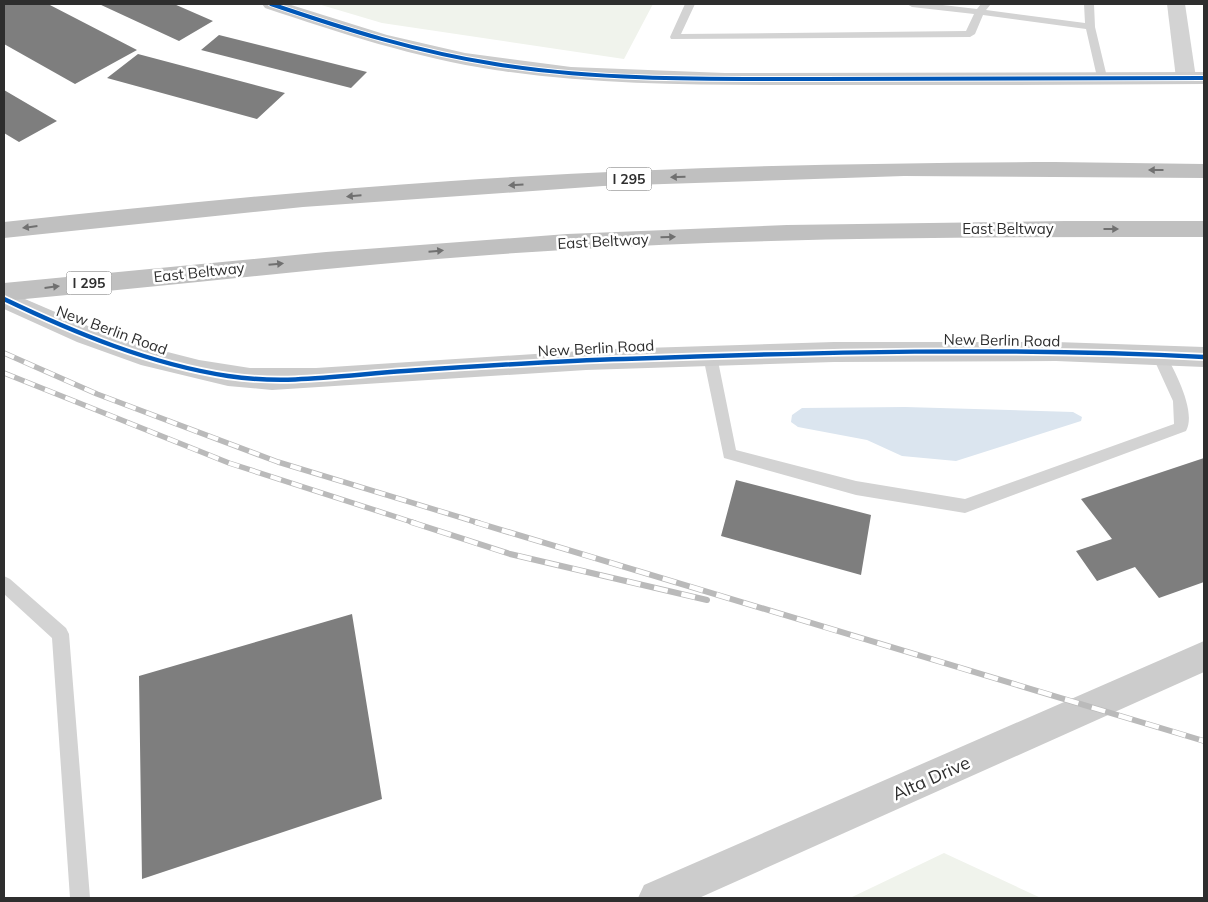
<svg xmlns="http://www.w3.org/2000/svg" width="1208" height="902" viewBox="0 0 1208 902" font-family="Mulish,sans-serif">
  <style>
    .green { fill: #f0f3ec }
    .water { fill: #dbe5ef }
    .building { fill: #7e7e7e }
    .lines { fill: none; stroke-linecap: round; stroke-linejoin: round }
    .lane { fill: #d3d3d3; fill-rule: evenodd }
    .street { fill: #d3d3d3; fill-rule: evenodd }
    .secondary { fill: #ccc; fill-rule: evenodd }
    .highway { fill: #c0c0c0; fill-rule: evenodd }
    .rail-far1-casing { stroke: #bababa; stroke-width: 5.5 }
    .rail-casing { stroke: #bababa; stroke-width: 6 }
    .rail-far1 { stroke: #fff; stroke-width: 4; stroke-dasharray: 11; stroke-linecap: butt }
    .rail { stroke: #fff; stroke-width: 4.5; stroke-dasharray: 14; stroke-linecap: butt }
    .cycleway-far1-casing { stroke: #fff; stroke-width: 6 }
    .cycleway-casing { stroke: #fff; stroke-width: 8 }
    .cycleway-far1 { stroke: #0057b8; stroke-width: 4 }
    .cycleway { stroke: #0057b8; stroke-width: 4.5 }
    .oneway { fill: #707070 }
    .labels { text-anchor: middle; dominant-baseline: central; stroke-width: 5; stroke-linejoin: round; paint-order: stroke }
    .shield { fill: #fff; stroke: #6d6d6d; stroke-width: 1 }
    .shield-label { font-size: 14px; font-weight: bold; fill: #2e2e2e }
    .street-label { font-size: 15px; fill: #2e2e2e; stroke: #fff }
    .near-street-label { font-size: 18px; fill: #2e2e2e; stroke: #fff }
  </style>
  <rect width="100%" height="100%" fill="#fff"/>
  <path class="green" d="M318,4H653L624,59L382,23Z
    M944,853L1041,898H850Z"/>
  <path class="water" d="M905,407L1073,412L1082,417L1081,421L956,461L902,456L867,440L798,427L791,422L792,415L802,408Z"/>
  <path class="building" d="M4,4H48L137,50L75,84L4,44Z
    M99,4H174L213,21L179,41Z
    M219,35L367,72L351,88L201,50Z
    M138,54L285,93L257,119L107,78Z
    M4,90L57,121L19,142L4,133Z
    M1204,458V582L1159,598L1135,567L1097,581L1076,551L1112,539L1081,499Z
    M736,480L871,515L861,575L721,536Z
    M352,614L382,799L142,879L139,676Z"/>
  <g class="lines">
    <path class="lane" d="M685,4H695L681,34L966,31L974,14L912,7L907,4H934L977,9L981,4H991L986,10L1085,23L1084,4H1094L1095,27L1107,77L1102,80L1097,77L1086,29L983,15L975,34L970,37L671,39L670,37Z
      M1159,350L1164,351C1174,370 1197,411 1186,431L965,513L856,495L724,458L703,356L710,351L717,356L736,450L856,481L965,499L1174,424L1173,401L1152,355Z
      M4,576L10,579L66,628L69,634L90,898H70L52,638L4,594Z"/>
    <path class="street" d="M1167,4H1185L1196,78L1193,82H1179L1176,78Z"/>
    <path class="secondary" d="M262,4H288L387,35L465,53L571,67L725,73L1204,72V84C1082,85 959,85 837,85C723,85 608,87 495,70C416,58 340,33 265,8Z
      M4,290L95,329L144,346L199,360L250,368H316L612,349L834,342H1056L1204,347V367L1056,361L834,362L586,370L272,390L228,386L141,365L77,342L4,309Z
      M1204,641V672L699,898H638L644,885Z"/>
    <path class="highway" d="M1054,162L1204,164V178L904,176L603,186L303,207L4,238V222C153,206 302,191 451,181C652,167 853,163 1054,162Z
      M1065,221H1204V237C991,237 777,237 564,250C376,261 190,284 4,301V283L326,252L567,234L787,225Z"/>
    <defs>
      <path id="rail-far1" d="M4,353L97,394L278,462L479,523
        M4,373L229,463L415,523"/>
      <path id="rail" d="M411,522L510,554L707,600
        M475,522L1204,741"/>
    </defs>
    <use href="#rail-far1" class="rail-far1-casing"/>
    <use href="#rail" class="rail-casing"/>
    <use href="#rail-far1" class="rail-far1"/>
    <use href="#rail" class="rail"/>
    <defs>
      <path id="cycleway-far1" d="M271,4C344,29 418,52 495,64C602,81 712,79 821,79C948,79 1076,78 1204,78"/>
      <path id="cycleway" d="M4,299C75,333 150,364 228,376C287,385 346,375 405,371C478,366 551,361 624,359C818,352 1011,347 1204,357"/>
    </defs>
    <use href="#cycleway-far1" class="cycleway-far1-casing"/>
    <use href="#cycleway" class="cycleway-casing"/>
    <use href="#cycleway-far1" class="cycleway-far1"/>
    <use href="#cycleway" class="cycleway"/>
  </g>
  <defs><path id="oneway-solid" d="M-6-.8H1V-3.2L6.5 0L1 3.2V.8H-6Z" transform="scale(1.25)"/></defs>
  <g class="oneway">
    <use href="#oneway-solid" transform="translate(1156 170) rotate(-180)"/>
    <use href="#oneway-solid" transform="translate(678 177) rotate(178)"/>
    <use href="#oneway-solid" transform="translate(516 185) rotate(176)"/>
    <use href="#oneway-solid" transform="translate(354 196) rotate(175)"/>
    <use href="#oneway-solid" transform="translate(30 227) rotate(173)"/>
    <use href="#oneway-solid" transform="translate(1111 229)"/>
    <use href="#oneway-solid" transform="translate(668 237) rotate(-2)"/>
    <use href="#oneway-solid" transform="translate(436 251) rotate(-5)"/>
    <use href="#oneway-solid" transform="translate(276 264) rotate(-5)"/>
    <use href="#oneway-solid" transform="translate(52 287) rotate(-7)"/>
  </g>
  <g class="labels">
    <g class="shield">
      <rect x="606.5" y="167.5" width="45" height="23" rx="4"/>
      <rect x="66.5" y="271.5" width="45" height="23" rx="4"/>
    </g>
    <g class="shield-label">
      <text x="629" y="179">I 295</text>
      <text x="89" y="283">I 295</text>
    </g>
    <g class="street-label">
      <text x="1008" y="228">East Beltway</text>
      <text transform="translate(603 241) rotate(-3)">East Beltway</text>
      <text transform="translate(199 272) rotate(-6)">East Beltway</text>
      <text transform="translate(112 330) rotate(20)">New Berlin Road</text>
      <text transform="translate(1002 340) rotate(1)">New Berlin Road</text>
      <text transform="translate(596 348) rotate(-3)">New Berlin Road</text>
    </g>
    <g class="near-street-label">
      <text transform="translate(931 778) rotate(-24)">Alta Drive</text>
    </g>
  </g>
  <rect width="1208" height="902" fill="none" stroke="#2e2e2e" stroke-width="10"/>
</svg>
